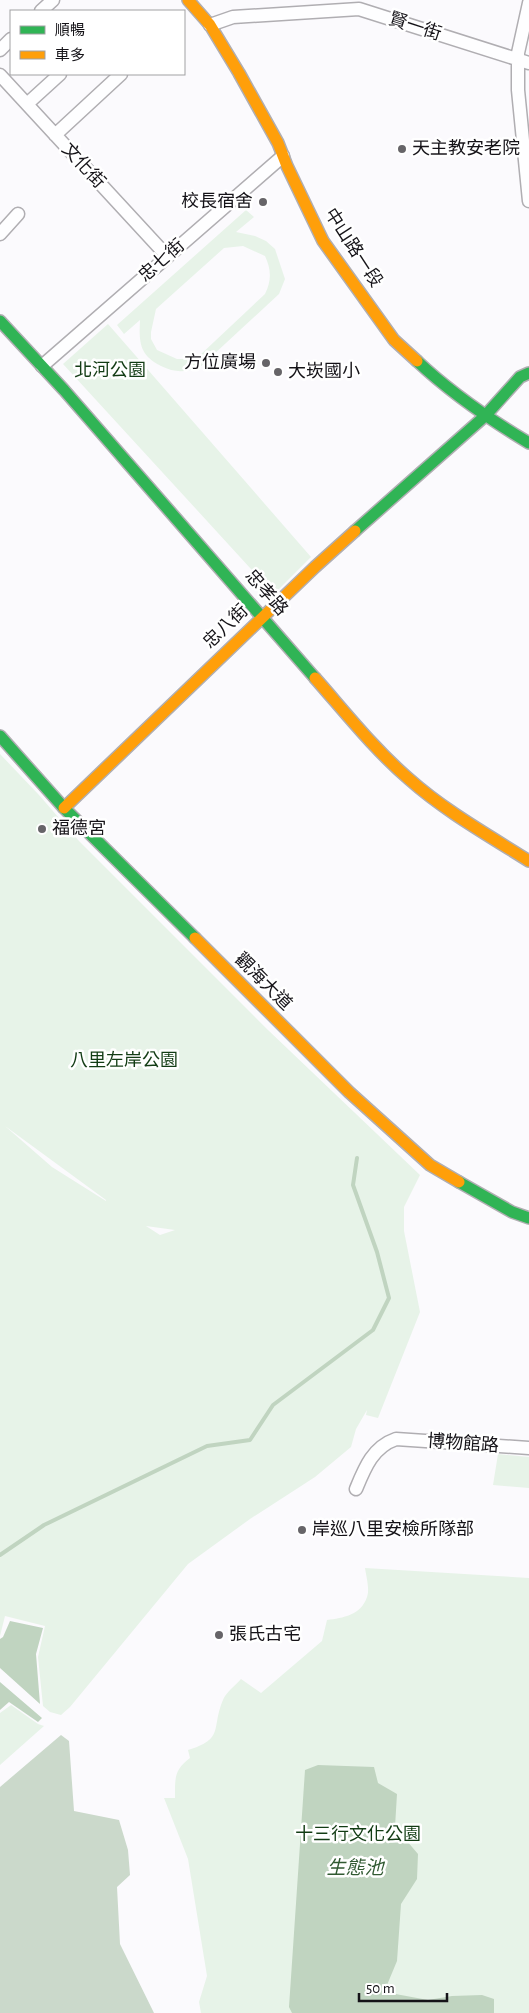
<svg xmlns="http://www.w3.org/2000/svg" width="529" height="2013" viewBox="0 0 529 2013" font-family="'Alegreya Sans','Noto Sans TC',sans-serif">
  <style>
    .green { fill: #e7f3e8; fill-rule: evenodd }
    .forest { fill: #cbd9cb }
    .water { fill: #c0d4c0 }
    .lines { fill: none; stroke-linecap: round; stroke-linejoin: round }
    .stream { stroke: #c0d4c0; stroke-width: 4 }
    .street-casing { stroke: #b0aeb2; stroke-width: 15 }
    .fast-casing { stroke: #b0aeb2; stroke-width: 14 }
    .slow-casing { stroke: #b0aeb2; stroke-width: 14 }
    .street { stroke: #fefeff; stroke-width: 12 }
    .fast { stroke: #30b455; stroke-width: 11 }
    .slow { stroke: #ff9f0a; stroke-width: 11 }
    .poi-dot { fill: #666468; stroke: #fff; stroke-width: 2 }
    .labels { text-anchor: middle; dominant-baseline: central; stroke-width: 5; stroke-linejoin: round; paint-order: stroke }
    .street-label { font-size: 18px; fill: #151318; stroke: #fff }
    .poi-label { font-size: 18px; fill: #151318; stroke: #fff; text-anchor: start }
    .park-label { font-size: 18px; fill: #123c14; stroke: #fff }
    .water-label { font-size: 19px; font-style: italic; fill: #315a32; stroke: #fff }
  </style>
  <rect width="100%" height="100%" fill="#fbfafd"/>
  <path class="green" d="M246,210L254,217L236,232L255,236L266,241L275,249L285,279L279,294L199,368C184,372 175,373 161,366C139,355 139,342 140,320L124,334L117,325ZM243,246L265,256C271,269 272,280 265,294L198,357L187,359H177L157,350L151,339V332L156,309L224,248Z
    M108,324L311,557L274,594L63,364Z
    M0,754L39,795L79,841L268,1030L420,1175L404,1207V1231L420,1312L378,1418L366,1415L367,1410L356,1429L351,1447L315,1477L250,1519L188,1564L70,1707L61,1715L50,1712L43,1706L38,1657L45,1626L5,1616L0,1636ZM5,1126L106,1200V1201L52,1167ZM146,1226L175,1230L160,1235Z
    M498,1454L529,1457V1488L493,1485Z
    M365,1568L529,1578V2013H201L199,2002L207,1976L188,1859L164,1798H175C175,1778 174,1770 190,1758L188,1750C225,1739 211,1728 223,1700C226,1692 236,1685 241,1679L261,1693L322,1641L327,1620C343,1618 361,1615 367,1597C370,1589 366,1576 365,1568Z
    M11,1705L38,1724L44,1726L0,1765V1713Z"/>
  <path class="forest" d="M61,1735L69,1741L74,1811L119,1820L128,1850L130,1875L117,1887L120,1944L154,2013H0V1787Z"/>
  <path class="water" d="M10,1621L43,1628L36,1654L40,1704L0,1668V1639L3,1637Z
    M0,1682L42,1718L38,1722L9,1702L0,1710Z
    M318,1765L374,1767L378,1783L397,1794L395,1827L418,1854L417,1879L401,1904L397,1961L387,1985L390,1993L428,2000L452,1996L482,1995L494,1999V2013H292L289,2007L305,1770Z"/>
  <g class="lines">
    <path class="stream" d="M0,1555L44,1525L207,1446L250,1440L273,1405L373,1330L389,1298L377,1252L353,1185L357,1158"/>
    <defs>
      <path id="street" d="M529,3L518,53V90L529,201
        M41,11L53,0
        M210,25L233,17L359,9L529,63
        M0,50L11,39
        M0,75L167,256
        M27,104L60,74
        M55,135L121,74
        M0,234L18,214
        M42,366L283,156
        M356,1489C365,1467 373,1447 396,1439L529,1448"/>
      <path id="fast" d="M0,321L64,390L315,678
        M417,361C451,393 489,419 529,443
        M355,531L485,416L520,377L529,373
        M0,736L64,808L195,938
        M459,1182L512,1212L529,1218"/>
      <path id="slow" d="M188,0L210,25L239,73L278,143L287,166L323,241L394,340L417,361
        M315,678C345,712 374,749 409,779C445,811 488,835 529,861
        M64,808L315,567L355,531
        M195,938L349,1092L430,1165L459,1182"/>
    </defs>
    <use href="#street" class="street-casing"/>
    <use href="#fast" class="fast-casing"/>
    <use href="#slow" class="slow-casing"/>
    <use href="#street" class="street"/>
    <use href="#fast" class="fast"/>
    <use href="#slow" class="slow"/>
  </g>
  <g class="poi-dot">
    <circle cx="402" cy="149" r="5"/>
    <circle cx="263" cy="202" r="5"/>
    <circle cx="266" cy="363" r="5"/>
    <circle cx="278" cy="372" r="5"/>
    <circle cx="42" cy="829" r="5"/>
    <circle cx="302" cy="1530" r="5"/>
    <circle cx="219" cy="1635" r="5"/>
  </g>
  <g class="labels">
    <g class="street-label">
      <text transform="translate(415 27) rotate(18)">賢一街</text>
      <text transform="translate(83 166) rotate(47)">文化街</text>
      <text transform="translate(353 248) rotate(57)">中山路一段</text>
      <text transform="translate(162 261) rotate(-41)">忠七街</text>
      <text transform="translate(266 593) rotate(49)">忠孝路</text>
      <text transform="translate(226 627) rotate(-44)">忠八街</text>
      <text transform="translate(263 982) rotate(45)">觀海大道</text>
      <text transform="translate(463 1444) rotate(4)">博物館路</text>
    </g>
    <g class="poi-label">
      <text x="412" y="149">天主教安老院</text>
      <text x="253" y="202" text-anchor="end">校長宿舍</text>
      <text x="256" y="363" text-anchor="end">方位廣場</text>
      <text x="288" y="372">大崁國小</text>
      <text x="52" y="829">福德宮</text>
      <text x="312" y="1530">岸巡八里安檢所隊部</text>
      <text x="229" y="1635">張氏古宅</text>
    </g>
    <g class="park-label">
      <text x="110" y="371">北河公園</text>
      <text x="124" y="1061">八里左岸公園</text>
      <text x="358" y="1835">十三行文化公園</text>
    </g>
    <g class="water-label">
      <text x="355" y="1868">生態池</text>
    </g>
  </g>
  <rect x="10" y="10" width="175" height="65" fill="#ffffff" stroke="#a1a1a3"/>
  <rect x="20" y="26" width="25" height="8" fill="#30b455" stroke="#a1a1a3"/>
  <text x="55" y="35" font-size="15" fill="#151318">順暢</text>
  <rect x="20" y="51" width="25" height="8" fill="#ff9f0a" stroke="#a1a1a3"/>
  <text x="55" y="60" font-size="15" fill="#151318">車多</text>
  <path d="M359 1993v8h88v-8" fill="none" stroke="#151318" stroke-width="2.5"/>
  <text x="366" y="1993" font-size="15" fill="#151318" stroke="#ffffff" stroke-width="4" paint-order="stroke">50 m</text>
</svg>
